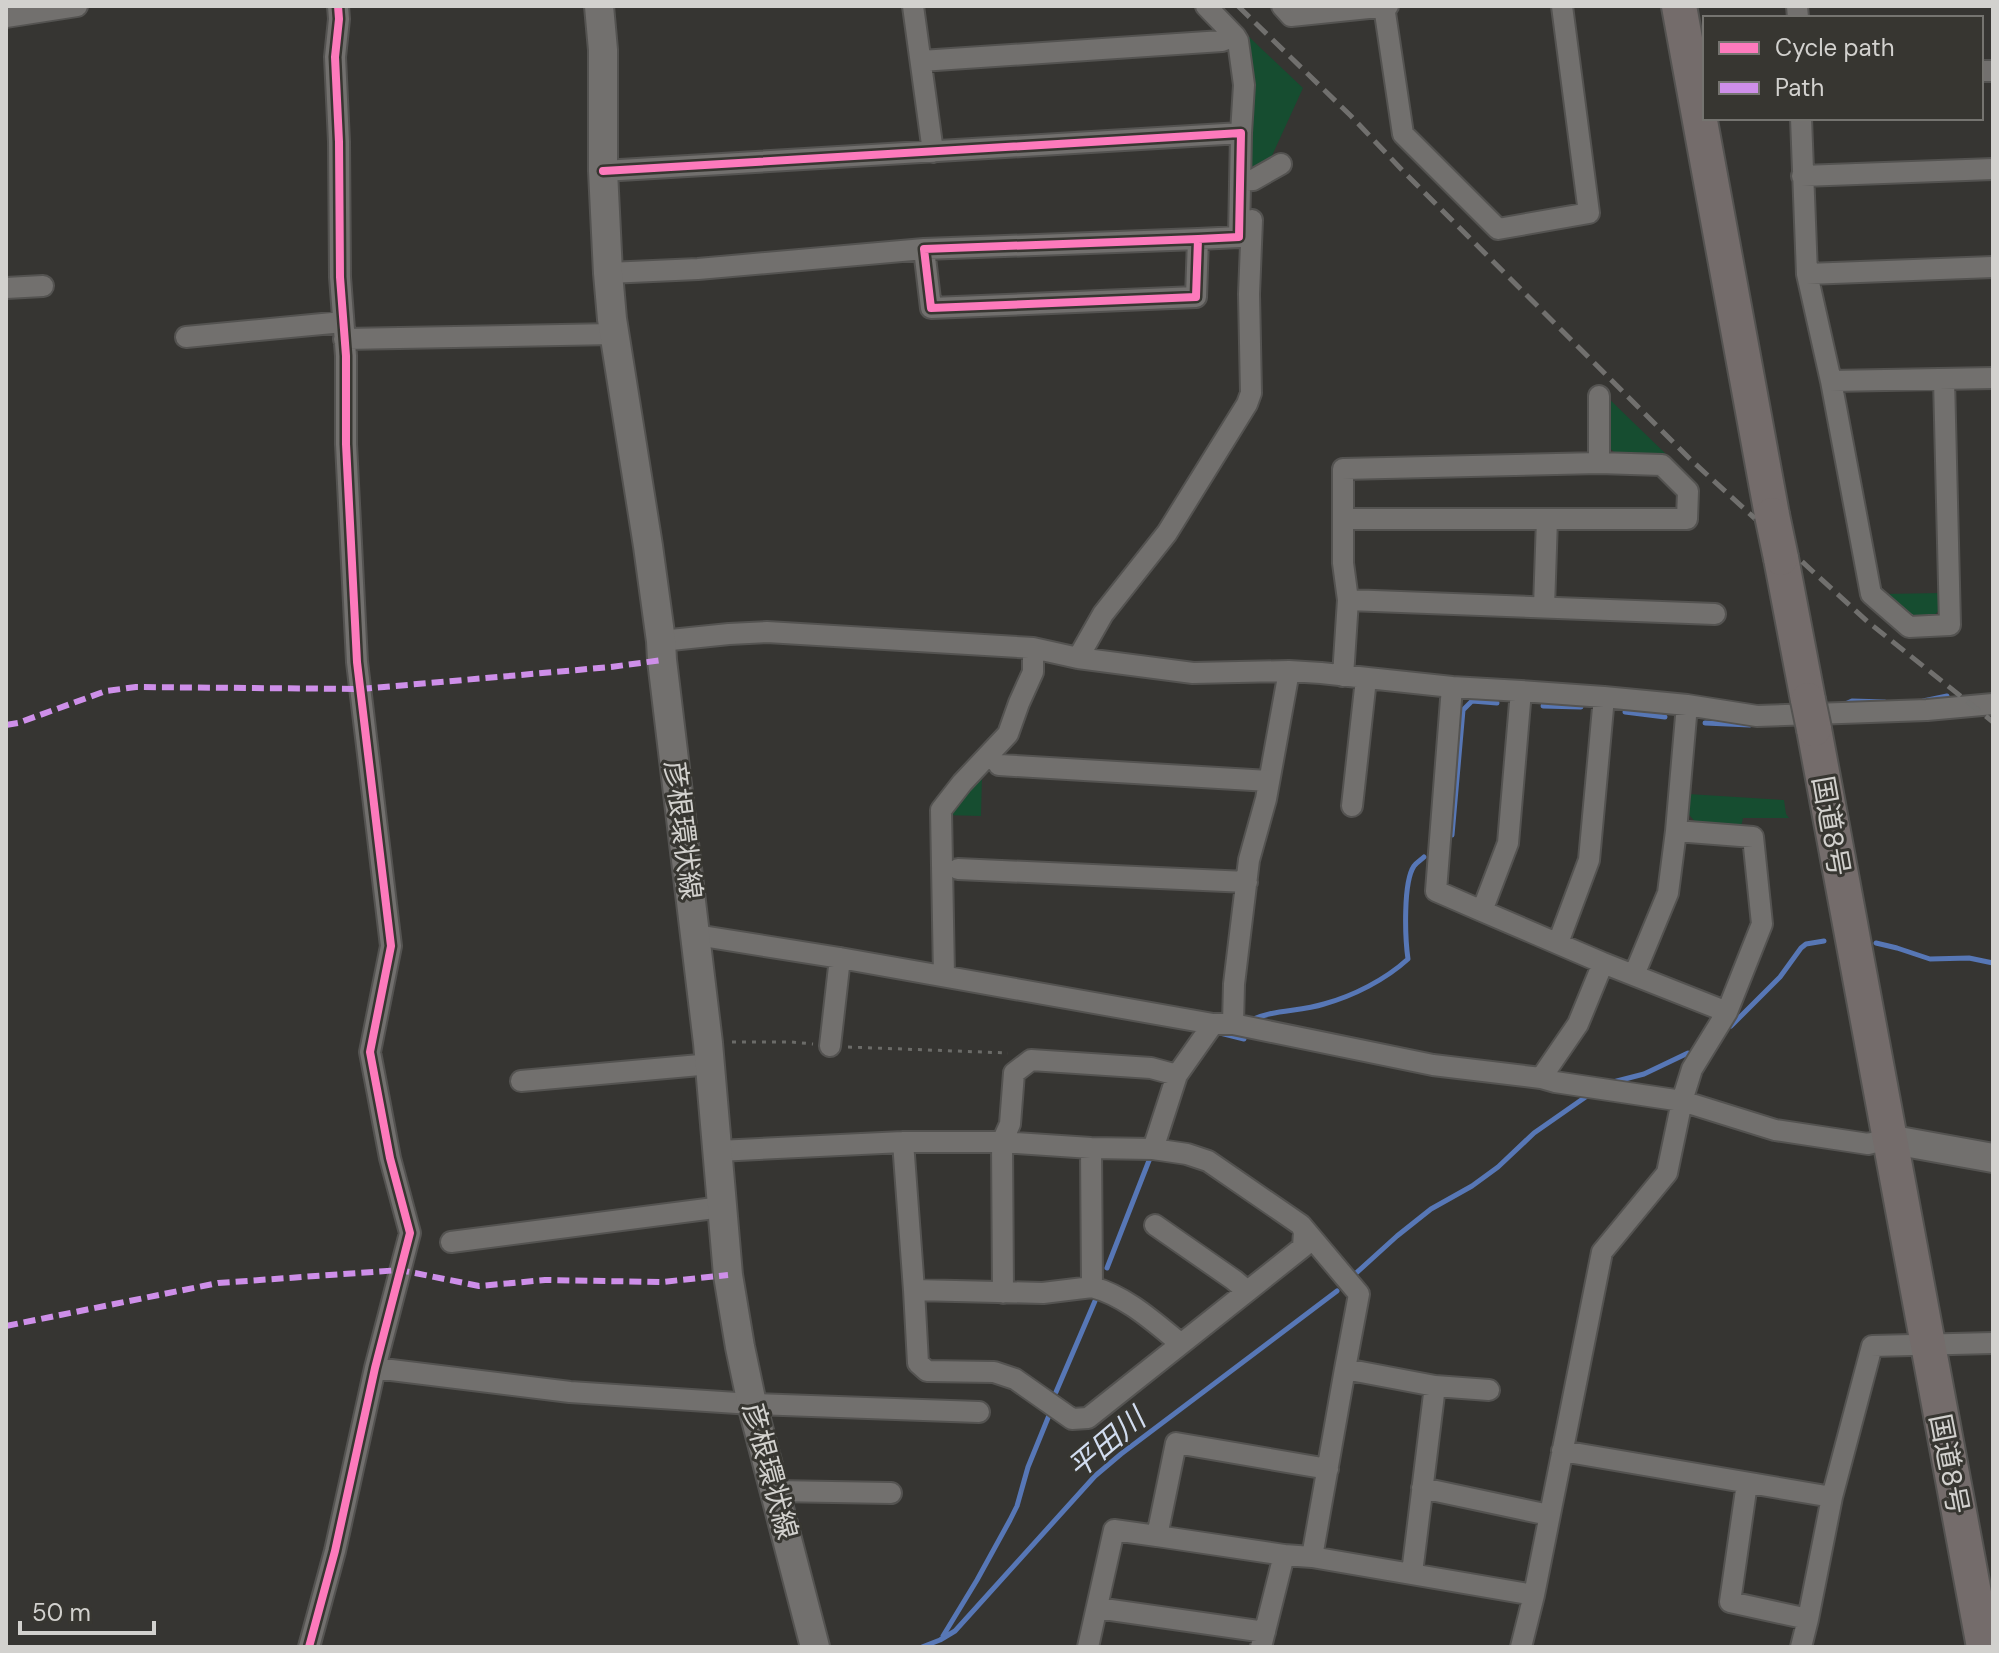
<svg xmlns="http://www.w3.org/2000/svg" width="1999" height="1653" viewBox="0 0 1999 1653" font-family="'DM Sans','Noto Sans JP',sans-serif">
  <style>
    .green { fill: #164d30 }
    .lines { fill: none; stroke-linecap: round; stroke-linejoin: round }
    .stream { stroke: #5777b6; stroke-width: 5 }
    .minor-casing { stroke: #545351; stroke-width: 24 }
    .secondary-casing { stroke: #545351; stroke-width: 32 }
    .trunk-casing { stroke: #545351; stroke-width: 38 }
    .path { stroke: #6b6b68; stroke-width: 3; stroke-dasharray: 4 6; stroke-linecap: butt }
    .minor { stroke: #72706e; stroke-width: 20 }
    .secondary { stroke: #72706e; stroke-width: 28 }
    .trunk { stroke: #746c6b; stroke-width: 34 }
    .rail { stroke: #71706e; stroke-width: 5; stroke-dasharray: 16 8; stroke-linecap: butt }
    .trunk-bridge-casing { stroke: #545351; stroke-width: 38; stroke-linecap: butt }
    .trunk-bridge { stroke: #746c6b; stroke-width: 34 }
    .quiet { stroke: #ce8fe9; stroke-width: 6; stroke-dasharray: 12 6; stroke-linecap: butt }
    .cycleway-casing { stroke: #373631; stroke-width: 13 }
    .cycleway { stroke: #fd7abc; stroke-width: 8 }
    .labels { text-anchor: middle; dominant-baseline: central; stroke-width: 6; stroke-linejoin: round; paint-order: stroke }
    .street-label { font-size: 28px; fill: #d2d1ce; stroke: #373631 }
    .water-label { font-size: 30px; font-style: italic; fill: #d1dcef; stroke: #373631 }
  </style>
  <rect width="100%" height="100%" fill="#363532"/>
  <path class="green" d="M1246,34L1303,88L1270,160L1247,171L1252,85Z
    M1604,394L1668,456L1620,457L1606,445Z
    M1943,593V606L1931,619C1909,620 1899,608 1883,594Z
    M982,775L981,816L943,815Z
    M1688,794L1784,800L1786,814L1789,818H1743L1741,827L1697,824L1685,810Z"/>
  <g class="lines">
    <path class="stream" d="M1923,701L1947,696
      M1843,705L1852,701L1885,702
      M1543,706L1581,707
      M1625,712L1665,717
      M1705,723L1750,725
      M1452,835L1463,710L1472,701L1497,703
      M1876,943L1897,948L1930,959L1969,958L1993,963
      M1249,1021C1273,1009 1299,1012 1324,1004C1353,996 1385,980 1408,959C1405,938 1403,882 1414,866C1417,862 1421,860 1424,857
      M1731,1026L1780,977L1801,948L1806,944L1824,941
      M1220,1033L1244,1039L1245,1035
      M1613,1082L1644,1074L1688,1053
      M1107,1268L1150,1158
      M1354,1275L1397,1236L1431,1209L1472,1186L1498,1167L1534,1133L1587,1096
      M1056,1392L1095,1301
      M943,1636L977,1580L1010,1520L1017,1506L1028,1467L1050,1413
      M922,1647L940,1640L955,1631L1095,1476L1121,1454L1337,1291"/>
    <defs>
      <path id="minor" d="M913,6L933,152
        M1206,6L1235,36L1238,41L1244,85L1241,133
        M1282,6L1291,16L1388,6
        M1384,6L1403,134L1498,229L1589,213L1562,6
        M1797,6L1798,18
        M6,17L77,6
        M921,61L1222,41L1235,36
        M1981,71H1993
        M1801,118L1807,274L1831,381L1871,594L1909,627L1950,625L1944,379
        M603,171L1241,133L1239,237L1198,239L924,249L931,308L1196,297L1198,239
        M1802,176L1993,169
        M1240,181L1253,180L1281,164
        M608,273L698,269L924,249
        M1807,274L1993,267
        M6,288L43,286
        M186,337L343,322
        M344,339L614,334
        M1831,381L1993,378
        M1599,396V463
        M1348,600L1715,614
        M1544,607L1547,519
        M661,641L729,634L767,632L1033,648L1078,658L1193,673L1289,671L1321,673L1452,687
        M1078,658L1103,614L1167,533L1247,404L1251,393L1249,294L1252,220
        M1343,676L1348,600L1343,563V469L1599,463L1662,465L1688,491L1687,519H1343
        M1521,691L1452,687L1436,891L1482,911L1508,843L1521,691L1604,697L1687,705L1757,716L1927,710L1993,704
        M999,765L1269,781
        M1352,806L1366,679
        M1676,831L1687,705
        M958,869L1247,882
        M1482,911L1603,963L1727,1012L1762,924L1753,837L1676,831L1668,893L1634,975
        M696,935L840,958L1213,1024H1233L1433,1065L1541,1078L1555,1082L1682,1101L1775,1130L1868,1144L1888,1139
        M1558,943L1589,860L1604,697
        M944,976L941,810L962,783L1008,734L1019,703L1033,672V648
        M1233,1024L1234,984L1249,860L1266,799L1289,671
        M830,1046L840,958
        M1541,1078L1578,1024L1603,963
        M521,1081L711,1064
        M903,1142L914,1290L1043,1293L1092,1287L1091,1148
        M718,1151L903,1142H1002L1091,1148L1153,1149L1177,1075L1213,1024
        M1155,1225L1234,1280L1247,1291
        M1301,1225L1359,1294L1345,1369
        M451,1242L722,1207
        M1092,1287C1126,1296 1154,1322 1181,1344
        M914,1290L918,1363L927,1371L994,1372L1015,1379L1072,1419L1088,1418L1303,1247L1304,1232L1301,1225L1208,1161L1187,1154L1153,1149
        M1003,1293L1002,1142L1010,1124L1014,1073L1031,1060L1151,1068L1177,1075
        M375,1368L570,1392L752,1404L979,1412
        M1435,1386L1489,1390
        M1562,1451L1832,1497L1808,1619L1730,1602L1747,1483
        M1422,1488L1549,1515
        M775,1491L891,1493
        M1832,1497L1872,1346L1993,1343
        M1157,1536L1284,1555
        M1312,1557L1345,1369L1435,1386L1412,1573
        M1097,1608L1265,1632
        M309,1647L335,1551L375,1368L410,1233L390,1158L370,1052L391,946L357,662L346,444V356L340,277L339,142L335,57L339,19L338,6
        M1088,1647L1114,1530L1157,1536L1176,1443L1328,1469
        M1261,1647L1284,1555L1312,1557L1534,1595
        M1521,1647L1534,1595L1602,1252L1667,1173L1682,1101L1692,1069L1727,1012
        M1801,1647L1808,1619"/>
      <path id="secondary" d="M599,6L603,50V171L608,273L612,319L648,546L661,641L662,660L708,1043L728,1275L740,1347L752,1404L815,1647
        M1888,1139L1993,1158"/>
      <path id="trunk" d="M1679,6L1772,515
        M1781,558L1808,700
        M1814,729L1984,1647"/>
    </defs>
    <use href="#minor" class="minor-casing"/>
    <use href="#secondary" class="secondary-casing"/>
    <use href="#trunk" class="trunk-casing"/>
    <path class="path" d="M732,1042H791L813,1044
      M848,1047L1008,1053"/>
    <use href="#minor" class="minor"/>
    <use href="#secondary" class="secondary"/>
    <use href="#trunk" class="trunk"/>
    <path class="rail" d="M1238,6L1351,116L1402,170L1691,460L1868,622L1993,722"/>
    <defs>
      <path id="trunk-bridge" d="M1772,515L1781,558
        M1808,700L1814,729"/>
    </defs>
    <use href="#trunk-bridge" class="trunk-bridge-casing"/>
    <use href="#trunk-bridge" class="trunk-bridge"/>
    <path class="quiet" d="M6,725L18,723L106,691L136,687L361,689L611,667L662,660
      M6,1326L218,1283L400,1270L479,1286L545,1280L662,1282L728,1275"/>
    <defs>
      <path id="cycleway" d="M603,171L1241,133L1239,237L1198,239L924,249L931,308L1196,297L1198,239
        M309,1647L335,1551L375,1368L410,1233L390,1158L370,1052L391,946L357,662L346,444V356L340,277L339,142L335,57L339,19L338,6"/>
    </defs>
    <use href="#cycleway" class="cycleway-casing"/>
    <use href="#cycleway" class="cycleway"/>
  </g>
  <g class="labels">
    <g class="street-label">
      <text transform="translate(1831 826) rotate(80)">国道8号</text>
      <text transform="translate(683 830) rotate(83)">彦根環状線</text>
      <text transform="translate(1949 1464) rotate(79)">国道8号</text>
      <text transform="translate(770 1471) rotate(75)">彦根環状線</text>
    </g>
    <g class="water-label">
      <text transform="translate(1106 1443) rotate(-40)">平田川</text>
    </g>
  </g>
  <rect width="1999" height="1653" fill="none" stroke="#d2d1ce" stroke-width="16"/>
  <rect x="1703" y="16" width="280" height="104" fill="#373631" stroke="#757470" stroke-width="2"/>
  <rect x="1719" y="42" width="40" height="12" fill="#fd7abc" stroke="#757470" stroke-width="2"/>
  <text x="1775" y="56" font-size="24" fill="#d2d1ce">Cycle path</text>
  <rect x="1719" y="82" width="40" height="12" fill="#ce8fe9" stroke="#757470" stroke-width="2"/>
  <text x="1775" y="96" font-size="24" fill="#d2d1ce">Path</text>
  <path d="M20 1621v12h134v-12" fill="none" stroke="#d2d1ce" stroke-width="4"/>
  <text x="32" y="1621" font-size="24" fill="#d2d1ce" stroke="#373631" stroke-width="6" paint-order="stroke">50 m</text>
</svg>
